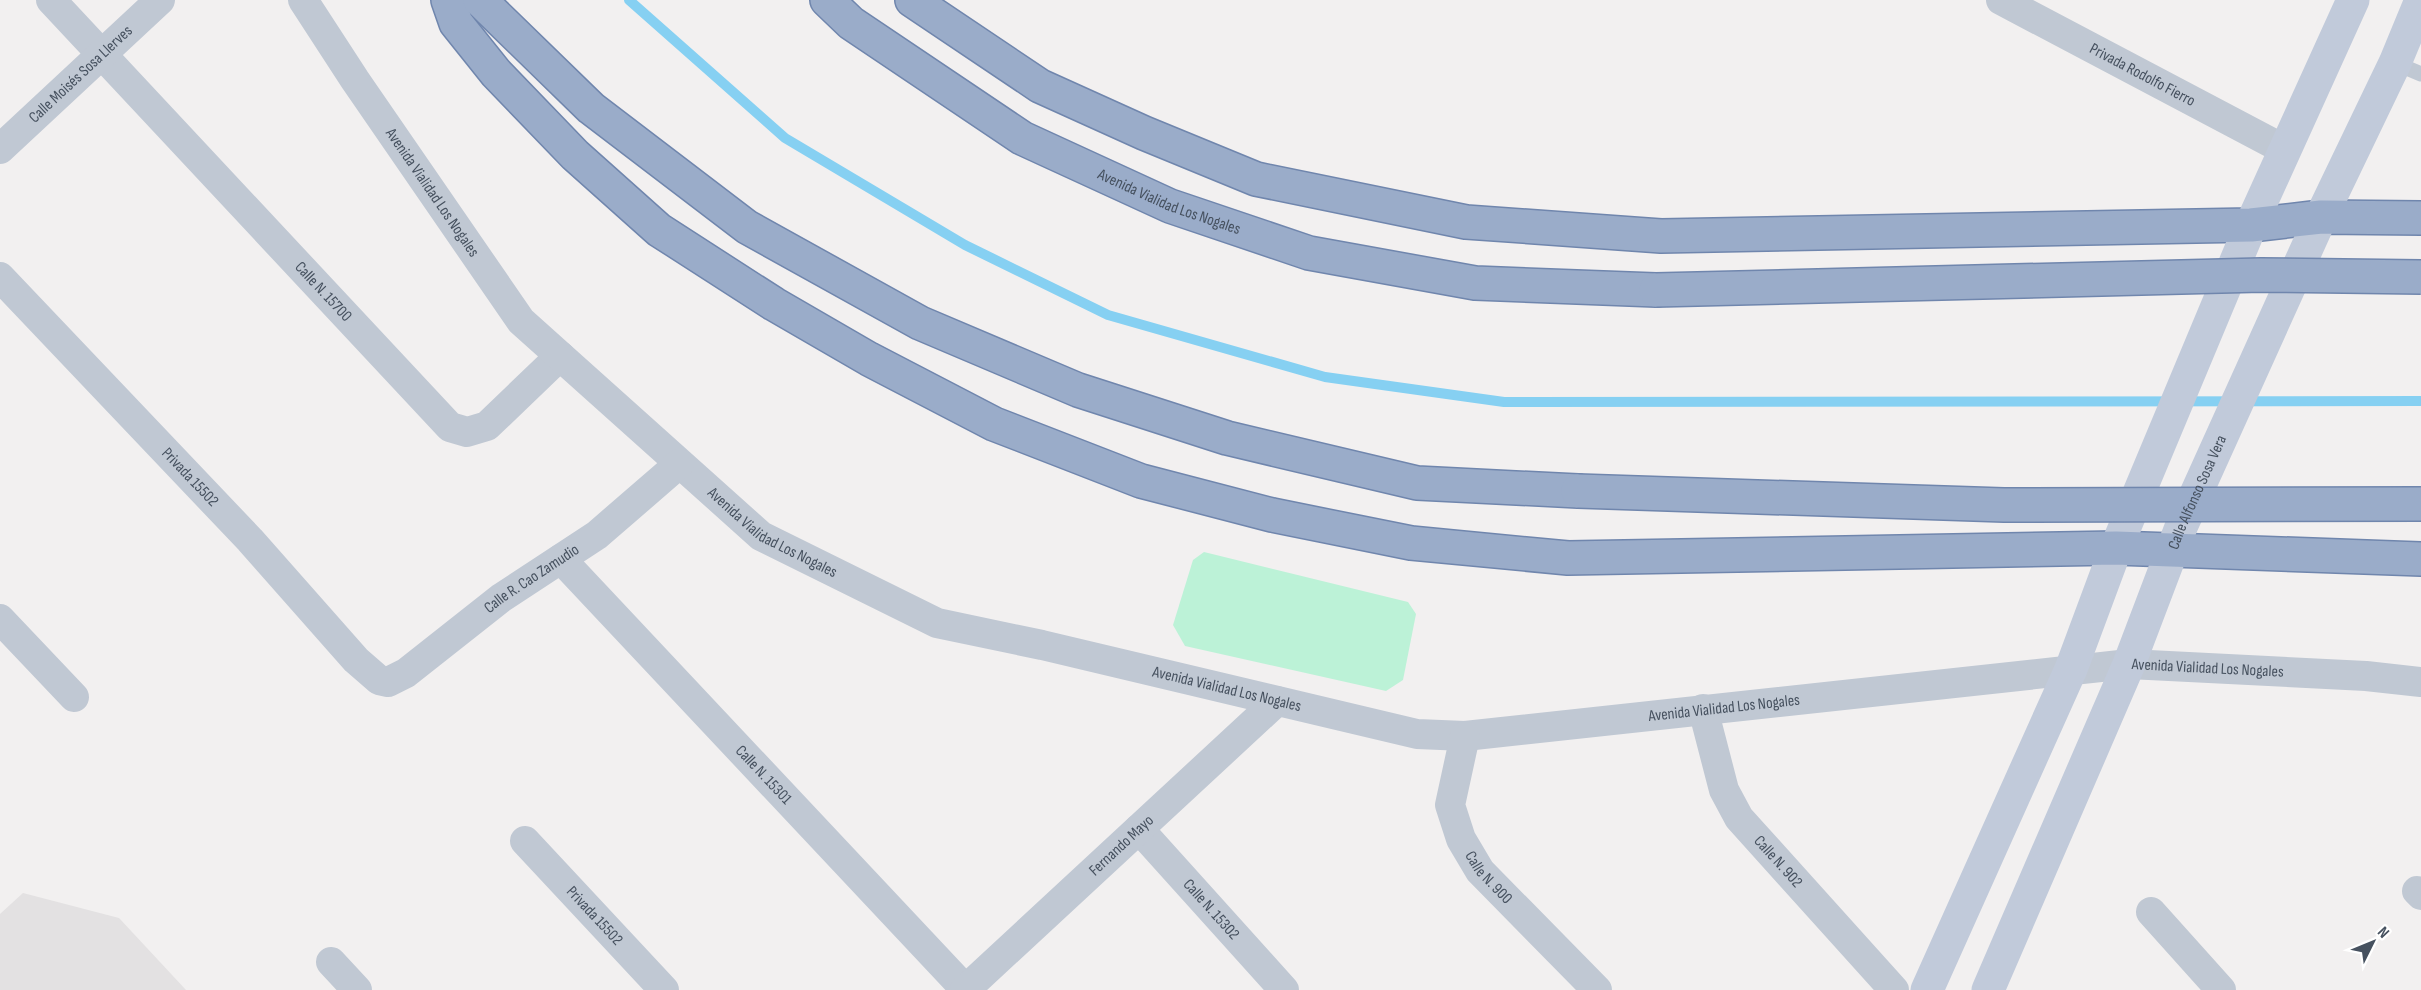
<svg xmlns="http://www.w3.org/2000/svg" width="2421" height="990" viewBox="0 0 2421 990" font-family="'Sofia Sans Condensed',sans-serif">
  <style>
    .education { fill: #e3e1e2 }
    .green { fill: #bcf2d7 }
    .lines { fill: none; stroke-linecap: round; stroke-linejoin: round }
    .stream { stroke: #86d0f2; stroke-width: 10 }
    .trunk-casing { stroke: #7086ad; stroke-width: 36 }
    .service { stroke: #c0c8d3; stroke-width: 15 }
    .minor { stroke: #c0c8d3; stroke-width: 30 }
    .secondary { stroke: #c1cada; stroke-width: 33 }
    .trunk { stroke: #9aacc9; stroke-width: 33 }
    .trunk-bridge-casing { stroke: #7086ad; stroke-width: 36; stroke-linecap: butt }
    .trunk-bridge { stroke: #9aacc9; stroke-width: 33 }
    .labels { text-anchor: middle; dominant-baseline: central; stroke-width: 4.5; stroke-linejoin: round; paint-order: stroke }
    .street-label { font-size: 16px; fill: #46515f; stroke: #fff }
  </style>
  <rect width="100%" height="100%" fill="#f2f0f0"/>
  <path class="education" d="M23,893L119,918L186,990H0V914Z"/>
  <path class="green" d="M1204,552L1408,602L1416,614L1403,680L1386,691L1185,646L1173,625L1193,560Z"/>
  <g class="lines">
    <path class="stream" d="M629,0L785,138L965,245L1108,315L1325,377L1504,402L2421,401"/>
    <defs>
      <g id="trunk">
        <path d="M448,0L456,23L496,73L575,155L659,230L774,304L869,359L994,424L1141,481L1272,515L1411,543L1568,558L2116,548L2421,559"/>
        <path d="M480,0L591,108L747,227L920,323L1078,390L1227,438L1417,483L1578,491"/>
        <path id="s13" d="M827,0L851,23L1022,138L1170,206L1309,253L1475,283L1656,290"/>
        <path d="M912,0L1040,86L1144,133L1256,179L1466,222L1661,236L2251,225L2321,217L2421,218"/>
      </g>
    </defs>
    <use href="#trunk" class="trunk-casing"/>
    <path class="service" d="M2395,63L2421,74"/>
    <g class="minor">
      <path id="s1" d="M51,0L450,427L467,432L487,426L560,356"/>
      <path id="s2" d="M303,0L355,80L521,321L761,536L937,623L1042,645L1417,734L1465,736L2129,664L2366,676L2421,682"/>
      <path id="s3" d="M2001,0L2285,150"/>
      <path id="s4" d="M0,149L160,0"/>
      <path id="s5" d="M0,277L250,540L356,660L379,680L388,682L406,673L501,598L597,535L679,464"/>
      <path id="s6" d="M561,559L966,990"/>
      <path d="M0,619L74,697"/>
      <path id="s7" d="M1703,709L1724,790L1739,818L1894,990"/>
      <path id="s8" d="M1465,736L1450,805L1461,839L1480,871L1597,990"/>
      <path id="s9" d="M1139,829L1284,990"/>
      <path id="s10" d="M525,841L664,990"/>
      <path d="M2417,891L2421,895"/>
      <path d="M2151,912L2221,990"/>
      <path d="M331,962L357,990"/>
      <path id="s11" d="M965,990L1277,701"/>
    </g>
    <g class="secondary">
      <path d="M1927,990L2071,669L2116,548L2251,225L2353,0"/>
      <path id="s12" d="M1988,990L2129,664L2181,527L2321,217L2395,63L2421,0"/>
    </g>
    <use href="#trunk" class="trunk"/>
    <defs>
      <path id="trunk-bridge" d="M1656,290L2261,275L2421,277
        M1578,491L2004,505L2421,504"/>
    </defs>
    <use href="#trunk-bridge" class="trunk-bridge-casing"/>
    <use href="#trunk-bridge" class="trunk-bridge"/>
  </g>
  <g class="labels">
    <g class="street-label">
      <text stroke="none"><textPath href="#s4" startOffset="110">Calle Moisés Sosa Llerves</textPath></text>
      <text stroke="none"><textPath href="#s3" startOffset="160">Privada Rodolfo Fierro</textPath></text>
      <text stroke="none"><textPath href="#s2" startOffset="232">Avenida Vialidad Los Nogales</textPath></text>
      <text stroke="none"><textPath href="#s13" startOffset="400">Avenida Vialidad Los Nogales</textPath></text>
      <text stroke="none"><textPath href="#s1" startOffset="399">Calle N. 15700</textPath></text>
      <text stroke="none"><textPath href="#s5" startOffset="276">Privada 15502</textPath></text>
      <text stroke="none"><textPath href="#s12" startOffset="540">Calle Alfonso Sosa Vera</textPath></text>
      <text stroke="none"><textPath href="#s2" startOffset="718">Avenida Vialidad Los Nogales</textPath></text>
      <text stroke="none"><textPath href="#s5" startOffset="740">Calle R. Cao Zamudio</textPath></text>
      <text stroke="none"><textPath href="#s2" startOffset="2194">Avenida Vialidad Los Nogales</textPath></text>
      <text stroke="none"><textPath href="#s2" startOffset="1204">Avenida Vialidad Los Nogales</textPath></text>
      <text stroke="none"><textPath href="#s2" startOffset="1708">Avenida Vialidad Los Nogales</textPath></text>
      <text stroke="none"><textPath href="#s6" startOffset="296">Calle N. 15301</textPath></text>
      <text stroke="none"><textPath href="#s11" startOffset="213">Fernando Mayo</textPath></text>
      <text stroke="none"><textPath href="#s7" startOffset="174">Calle N. 902</textPath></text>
      <text stroke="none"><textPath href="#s8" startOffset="154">Calle N. 900</textPath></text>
      <text stroke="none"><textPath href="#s9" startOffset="108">Calle N. 15302</textPath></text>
      <text stroke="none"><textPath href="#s10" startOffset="102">Privada 15502</textPath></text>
    </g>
  </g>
  <g transform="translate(2373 942) rotate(47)" stroke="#ffffff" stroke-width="4.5" paint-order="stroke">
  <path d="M0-4.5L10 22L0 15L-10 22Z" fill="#46515f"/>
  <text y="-9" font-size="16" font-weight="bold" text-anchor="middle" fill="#46515f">N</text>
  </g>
</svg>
